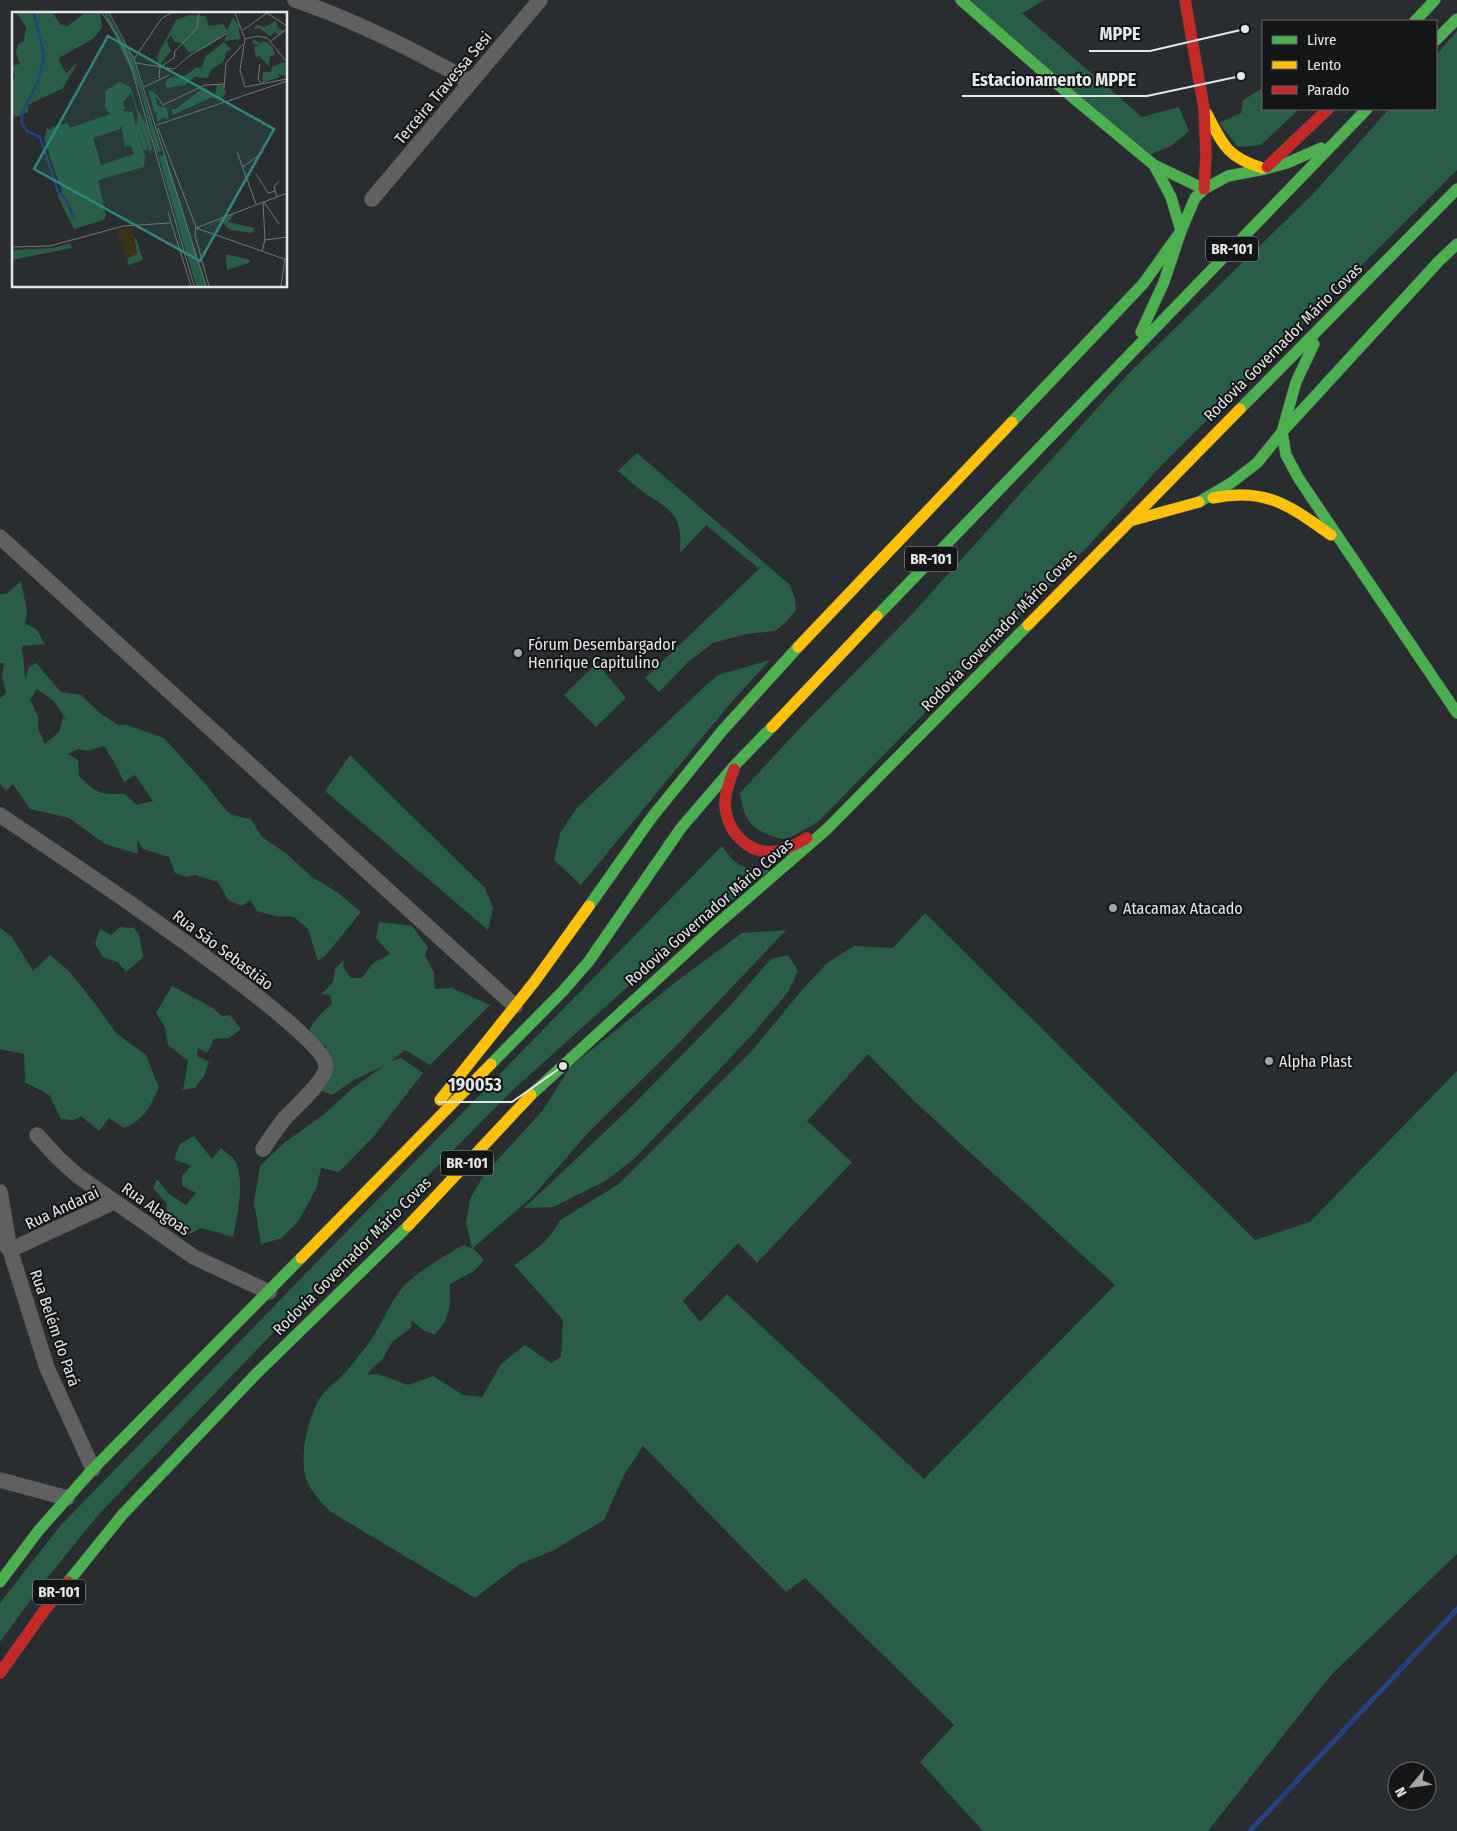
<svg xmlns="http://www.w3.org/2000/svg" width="1457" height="1831" viewBox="0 0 1457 1831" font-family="'Fira Sans Condensed',sans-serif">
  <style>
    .green { fill: #295d47; fill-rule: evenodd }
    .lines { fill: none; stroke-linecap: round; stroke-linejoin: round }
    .stream { stroke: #234380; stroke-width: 5 }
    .street-casing { stroke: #494b4c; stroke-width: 16 }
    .fast-casing { stroke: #494b4c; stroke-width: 12 }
    .slow-casing { stroke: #494b4c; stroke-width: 12 }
    .jam-casing { stroke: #494b4c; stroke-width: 12 }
    .street { stroke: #616060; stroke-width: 15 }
    .fast { stroke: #4caf50; stroke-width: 11 }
    .slow { stroke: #ffc107; stroke-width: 11 }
    .jam { stroke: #c62828; stroke-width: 11 }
    .poi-dot { fill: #a3a5a7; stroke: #141517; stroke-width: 2 }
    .labels { text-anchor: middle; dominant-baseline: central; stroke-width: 4; stroke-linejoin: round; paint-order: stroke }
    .shield { fill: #141517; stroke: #a6a7a9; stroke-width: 1 }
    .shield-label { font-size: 15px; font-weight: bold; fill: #e4e6e8 }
    .street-label { font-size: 16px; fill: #e4e6e8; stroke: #141517 }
    .poi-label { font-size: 16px; fill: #e4e6e8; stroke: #141517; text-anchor: start }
    .inset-river { fill: none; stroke: #234380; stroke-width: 2.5 }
    .inset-road { fill: none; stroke: #747779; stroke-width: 1 }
    .view { fill: #2f8780; fill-opacity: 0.15; stroke: #2f8780; stroke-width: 2.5 }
    .inset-edge { fill: none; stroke: #e4e6e8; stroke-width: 2.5 }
    .leader { fill: none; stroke: #e4e6e8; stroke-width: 2 }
    .callout-dot { fill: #e4e6e8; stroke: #141517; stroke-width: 2 }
    .callout-label { font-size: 18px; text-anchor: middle; font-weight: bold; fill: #e4e6e8; stroke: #141517; stroke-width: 4; stroke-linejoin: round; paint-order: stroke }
  </style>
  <rect width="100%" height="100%" fill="#2a2d2f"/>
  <path class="green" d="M959,0H1045L1022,13L1142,117L1179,107L1189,131L1171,146L1149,155Z
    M1457,31V170L1160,467L1090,544L818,822C810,826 792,838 784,839C779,839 773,837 769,835C748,827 743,814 740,793L799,729L912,614L1130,372L1313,194L1389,109H1436V55Z
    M1263,88V109H1299L1261,145L1238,147L1219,123L1241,113L1243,100Z
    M637,453L790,585L795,599L796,610L784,624L775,631L746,634L713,643L688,662L659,692L645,678L762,566L758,568L706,525L680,553C682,519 676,513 649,496C638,489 628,479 618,471Z
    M21,581L27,611L25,623L37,630L45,644L22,646L25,679L29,667L36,663L61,692L81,695L101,714L118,725H127L164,738L207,786L225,809L232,815L251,819L262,837L287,854L312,877L337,892L361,912L325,956L318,961L308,929L294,917L276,916L257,911L250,900L242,906L228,900L218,882L195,875L187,877L175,873L169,857L143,849L137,840L138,854L105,844L69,818L30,809L13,784L6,791L0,784V698L6,693L2,676L4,663H0V594H6ZM37,689L54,701L66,720L63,718L59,732L45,744L38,729V716L30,700ZM104,746L114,762L124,782L135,775L153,801L137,805L125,794C99,794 97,794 79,776L78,760L68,754L78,749L87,751Z
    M770,660L729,705L581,885L554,860L560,833L577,808L705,686L718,675Z
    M597,663L626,698L596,727L564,695Z
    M350,755L485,888L493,908L488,930L325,791Z
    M722,846C737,868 744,869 770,870L654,963L515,1088L293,1312L99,1514L43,1583L0,1642V1603L60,1526Z
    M925,913L1255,1240L1310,1222L1457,1071V1554L1331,1675L1208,1831H983L920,1762L954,1725L805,1578L786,1592L643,1446L624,1475L604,1520L552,1551L520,1564L475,1598L331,1512C321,1502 311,1492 306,1479C299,1457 308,1414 322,1395C327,1388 335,1383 341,1377C351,1367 359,1355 368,1344C380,1329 387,1308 399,1292C411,1275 445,1256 463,1245L472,1248L466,1223L470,1199L484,1175L543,1110L570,1067L677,981L742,933L786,930L679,1043L588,1133L533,1196L473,1248L484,1260L474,1271L450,1284C450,1306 451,1319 434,1335L423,1330L412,1321L411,1328L392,1342L382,1360L372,1368L367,1375L378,1374L408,1385L433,1376L463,1395L482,1397L501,1364L525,1345L551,1363L561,1357L563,1320L514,1265C533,1252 550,1241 560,1220L619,1184L751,1052L801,991L827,963L854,946L893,948ZM868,1054L913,1100L1115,1285L924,1479L727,1294L700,1322L683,1301L738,1243L757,1263L852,1162L807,1121Z
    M379,922L412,926L428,947L425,955L434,973L435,989L452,988L490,1005L430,1065L405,1050L391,1061L401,1058L423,1073L374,1136L339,1172L321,1168L317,1187L299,1220L282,1238L261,1244L254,1203L260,1166L284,1143L323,1115L353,1088L385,1065L354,1080L332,1095L322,1091L326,1046L317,1043L308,1034C312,1021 321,1013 332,1004L330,995L322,994L333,982L335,969L344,960L343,967L351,978H362L373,963L390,954L376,938Z
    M120,927L134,928C143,938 139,945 144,957L126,972L118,962L103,957L95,944L100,929L111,935Z
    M0,928L12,937L33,971L50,955L69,971L96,1005L116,1033L146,1055L159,1088C150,1107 144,1120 124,1128L109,1118L99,1131L81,1116L74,1120L61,1119L49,1095L25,1082L24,1054L0,1049Z
    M788,955L798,971L788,992L753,1034L635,1158L607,1180L553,1207L524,1208L629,1109L727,1009L771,959Z
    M172,986L213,1008L222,1016L230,1015L241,1029L229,1038L214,1039L207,1053L198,1048L197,1056L209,1062L204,1076L195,1088L183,1090L188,1061L168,1045L165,1027L156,1013Z
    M194,1136L212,1159L221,1148C226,1153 235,1158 237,1165C244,1185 237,1217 233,1237L201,1228L188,1235L175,1229L176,1221L166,1209L167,1204L153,1188L157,1179L169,1194L186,1205L196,1193L182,1186V1176L191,1166L174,1159L180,1144Z"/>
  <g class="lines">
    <path class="stream" d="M1250,1831L1457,1609"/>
    <defs>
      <path id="street" d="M295,0C357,21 414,50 471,82
        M372,199L540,0
        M0,537L515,1006
        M0,815C46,846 322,1028 326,1065C328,1079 295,1107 285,1118C277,1128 270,1138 263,1149
        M37,1135L58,1158L78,1176L194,1257L269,1292
        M0,1192L10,1250L47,1368L93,1469
        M4,1244L10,1250L114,1202
        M0,1480L67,1498"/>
      <path id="fast" d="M961,0L1077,101L1154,165L1204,189
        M1415,21L1435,0
        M1436,40L1457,19
        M1154,165L1171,197L1181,231
        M1265,169L1287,163L1321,148
        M1141,332L1164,282L1181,231
        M1240,409L1457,189
        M1012,422L1143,284L1181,231L1195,198L1204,189L1228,176L1265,169L1267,167
        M1282,432L1286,455L1299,479L1457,713
        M1282,432L1296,382L1314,344
        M1199,502L1231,483L1257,463L1282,432L1439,261L1457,244
        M877,616L1367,109
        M589,906L652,817L722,731L798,647
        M491,1064L563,991L589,961L681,828L735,765L772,727
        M531,1095L714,927L827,829L1028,625
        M0,1582L39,1530L93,1469L301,1258
        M68,1582L123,1514L257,1373L408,1226"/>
      <path id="slow" d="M1207,114C1223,145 1227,157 1262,168
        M1213,498C1266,487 1290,506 1331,535
        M1130,521L1199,502
        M1028,625L1240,409
        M798,647L1012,422
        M772,727L877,616
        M440,1100L535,981L589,906
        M408,1226L531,1095
        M301,1258L491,1064"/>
      <path id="jam" d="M1185,0L1204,108L1206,155L1204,189
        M1267,167L1328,109
        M734,769C730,780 725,791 725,803C726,832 749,856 778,851C789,849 798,843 807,838
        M0,1673L44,1611L68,1582"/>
    </defs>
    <use href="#street" class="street-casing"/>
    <use href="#fast" class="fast-casing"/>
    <use href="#slow" class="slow-casing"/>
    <use href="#jam" class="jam-casing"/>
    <use href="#street" class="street"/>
    <use href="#fast" class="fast"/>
    <use href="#slow" class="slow"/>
    <use href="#jam" class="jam"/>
  </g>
  <g class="poi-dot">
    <circle cx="518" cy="653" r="5"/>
    <circle cx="1113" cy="908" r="5"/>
    <circle cx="1269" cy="1061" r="5"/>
  </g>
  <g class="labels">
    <g class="shield">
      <rect x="1206" y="236.5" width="52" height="25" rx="4"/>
      <rect x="905" y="546.5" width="52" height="25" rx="4"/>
      <rect x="441" y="1150.5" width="52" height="25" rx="4"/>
      <rect x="33" y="1579.5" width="52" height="25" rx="4"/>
    </g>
    <g class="shield-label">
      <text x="1232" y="249">BR-101</text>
      <text x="931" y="559">BR-101</text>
      <text x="467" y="1163">BR-101</text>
      <text x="59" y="1592">BR-101</text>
    </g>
    <g class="street-label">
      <text transform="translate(443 88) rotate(-50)">Terceira Travessa Sesi</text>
      <text transform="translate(1283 342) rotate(-45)">Rodovia Governador Mário Covas</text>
      <text transform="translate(999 631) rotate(-46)">Rodovia Governador Mário Covas</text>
      <text transform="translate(709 912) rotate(-41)">Rodovia Governador Mário Covas</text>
      <text transform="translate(223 950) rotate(37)">Rua São Sebastião</text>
      <text transform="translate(62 1208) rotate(-25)">Rua Andarai</text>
      <text transform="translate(156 1209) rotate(35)">Rua Alagoas</text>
      <text transform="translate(352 1256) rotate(-45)">Rodovia Governador Mário Covas</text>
      <text transform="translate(55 1328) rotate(71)">Rua Belém do Pará</text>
    </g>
    <g class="poi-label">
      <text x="528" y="644">Fórum Desembargador<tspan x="528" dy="18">Henrique Capitulino</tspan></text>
      <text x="1123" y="908">Atacamax Atacado</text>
      <text x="1279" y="1061">Alpha Plast</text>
    </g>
  </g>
  <g transform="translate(12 12)">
    <rect width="275" height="275" fill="#2a2d2f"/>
    <path d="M5,1H41L48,12L55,14L72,2L88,1L90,16L81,27L48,45L47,49L54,61L66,50L51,76L16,93V100L4,105L0,102V69L3,66L0,53L8,52L4,41L6,32L12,29L14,15ZM92,1H95L120,45L149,139L145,141L128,77ZM177,3L194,4L197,14L211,12L215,18L221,5L228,15L226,17L229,27L212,29L217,19L191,37L177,41L170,31L162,30L159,23L155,29L159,39L147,54L145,44L164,8ZM264,9L266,16L272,19L266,23L263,20L258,24L247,16L242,18L244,13L253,15ZM241,27L250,32L249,29L255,30L261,36L263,43L258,44L257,54L247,44L244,45L242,35L247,33L241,32ZM212,30L219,37L214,40L212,49L199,58L196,66L183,65L173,73L155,76L153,71L157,66L174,63L185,55L189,56L194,44ZM271,50L275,52L273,64L266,62L268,65L250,71L251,60H259L260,55ZM108,70L119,76L125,97L136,115L140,137L138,141L127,108L136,138H132L125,119L133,143L132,155L86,168L94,204L91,208L62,217L45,183L50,179L32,127L35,116L39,118L40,115L56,111L58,116L98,102L93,95V79ZM119,81L126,103L124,116L121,100L110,99L113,97L111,90ZM109,113L113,135L119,134L122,142L89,153L81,126L108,117ZM205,72L211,73L214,81L208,89L200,85L161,103L159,97H164L187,79L193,76L203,83ZM136,78L143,81L145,93L155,96L157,107L150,106L146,110L144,102L146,100L143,101ZM149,143L153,144L194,274H184L147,145ZM224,200L216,210L243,216L240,221L218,218L209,209L190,218ZM124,226L131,248L116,253V246L121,241L125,242L121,229ZM58,231L60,236L0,248V238L41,236ZM214,242L238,248L237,251L215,258Z" fill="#295d47" fill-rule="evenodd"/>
    <path d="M121,216L125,242L116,246V253L104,218Z" fill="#3a3318"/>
    <path class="inset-river" d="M22,1L32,43L26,70L10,102V112L15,119L28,125L46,180L53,186L62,207"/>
    <path class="inset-road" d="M90,1L105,23L118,51L182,274M97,1L122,47L194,274M223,1L233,27L228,58L233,75L275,67M231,18L255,1L275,14M233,27L245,24L255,26L275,50M259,29L275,17M122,47L150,6L160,1M124,51L162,57L177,44L216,21M248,52L246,67L249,71M147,66L148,55L162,46L163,39L185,16L187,1M132,75L157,63M212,76L214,51L231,32M144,83L151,93L193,73L213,72M145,113L275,69M146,116L184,215L183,223L197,274M225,140L244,192M231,155L251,140M244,162L256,181L263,179M265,185L262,175L267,169M251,190L253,228M252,190L267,212M156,200L179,274M184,216L275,181M184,216L275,248M0,235L38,234L111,214L158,211M250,239L253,228L275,225M269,274L273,247"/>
    <path class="view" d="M96,24L262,117L188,249L22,157Z"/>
    <rect width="275" height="275" class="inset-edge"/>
  </g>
  <path class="leader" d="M1245 29L1150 51H1089M1241 76L1147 96H962M563 1066L512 1102H438"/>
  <g class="callout-dot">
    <circle cx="1245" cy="29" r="5"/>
    <circle cx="1241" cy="76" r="5"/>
    <circle cx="563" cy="1066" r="5"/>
  </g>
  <g class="callout-label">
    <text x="1120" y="40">MPPE</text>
    <text x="1054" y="86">Estacionamento MPPE</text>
    <text x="475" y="1091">190053</text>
  </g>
  <rect x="1262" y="20" width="175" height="90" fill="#141517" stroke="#67696b"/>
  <rect x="1272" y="36" width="25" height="8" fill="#4caf50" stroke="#67696b"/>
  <text x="1307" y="45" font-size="15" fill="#e4e6e8">Livre</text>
  <rect x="1272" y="61" width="25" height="8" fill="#ffc107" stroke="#67696b"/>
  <text x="1307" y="70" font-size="15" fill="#e4e6e8">Lento</text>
  <rect x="1272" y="86" width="25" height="8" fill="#c62828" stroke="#67696b"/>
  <text x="1307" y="95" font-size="15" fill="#e4e6e8">Parado</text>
  <g transform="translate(1412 1786) rotate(241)"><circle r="24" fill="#141517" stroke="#67696b"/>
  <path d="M0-4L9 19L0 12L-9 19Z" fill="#a3a5a7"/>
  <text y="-8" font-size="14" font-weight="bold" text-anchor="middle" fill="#e4e6e8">N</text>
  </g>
</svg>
